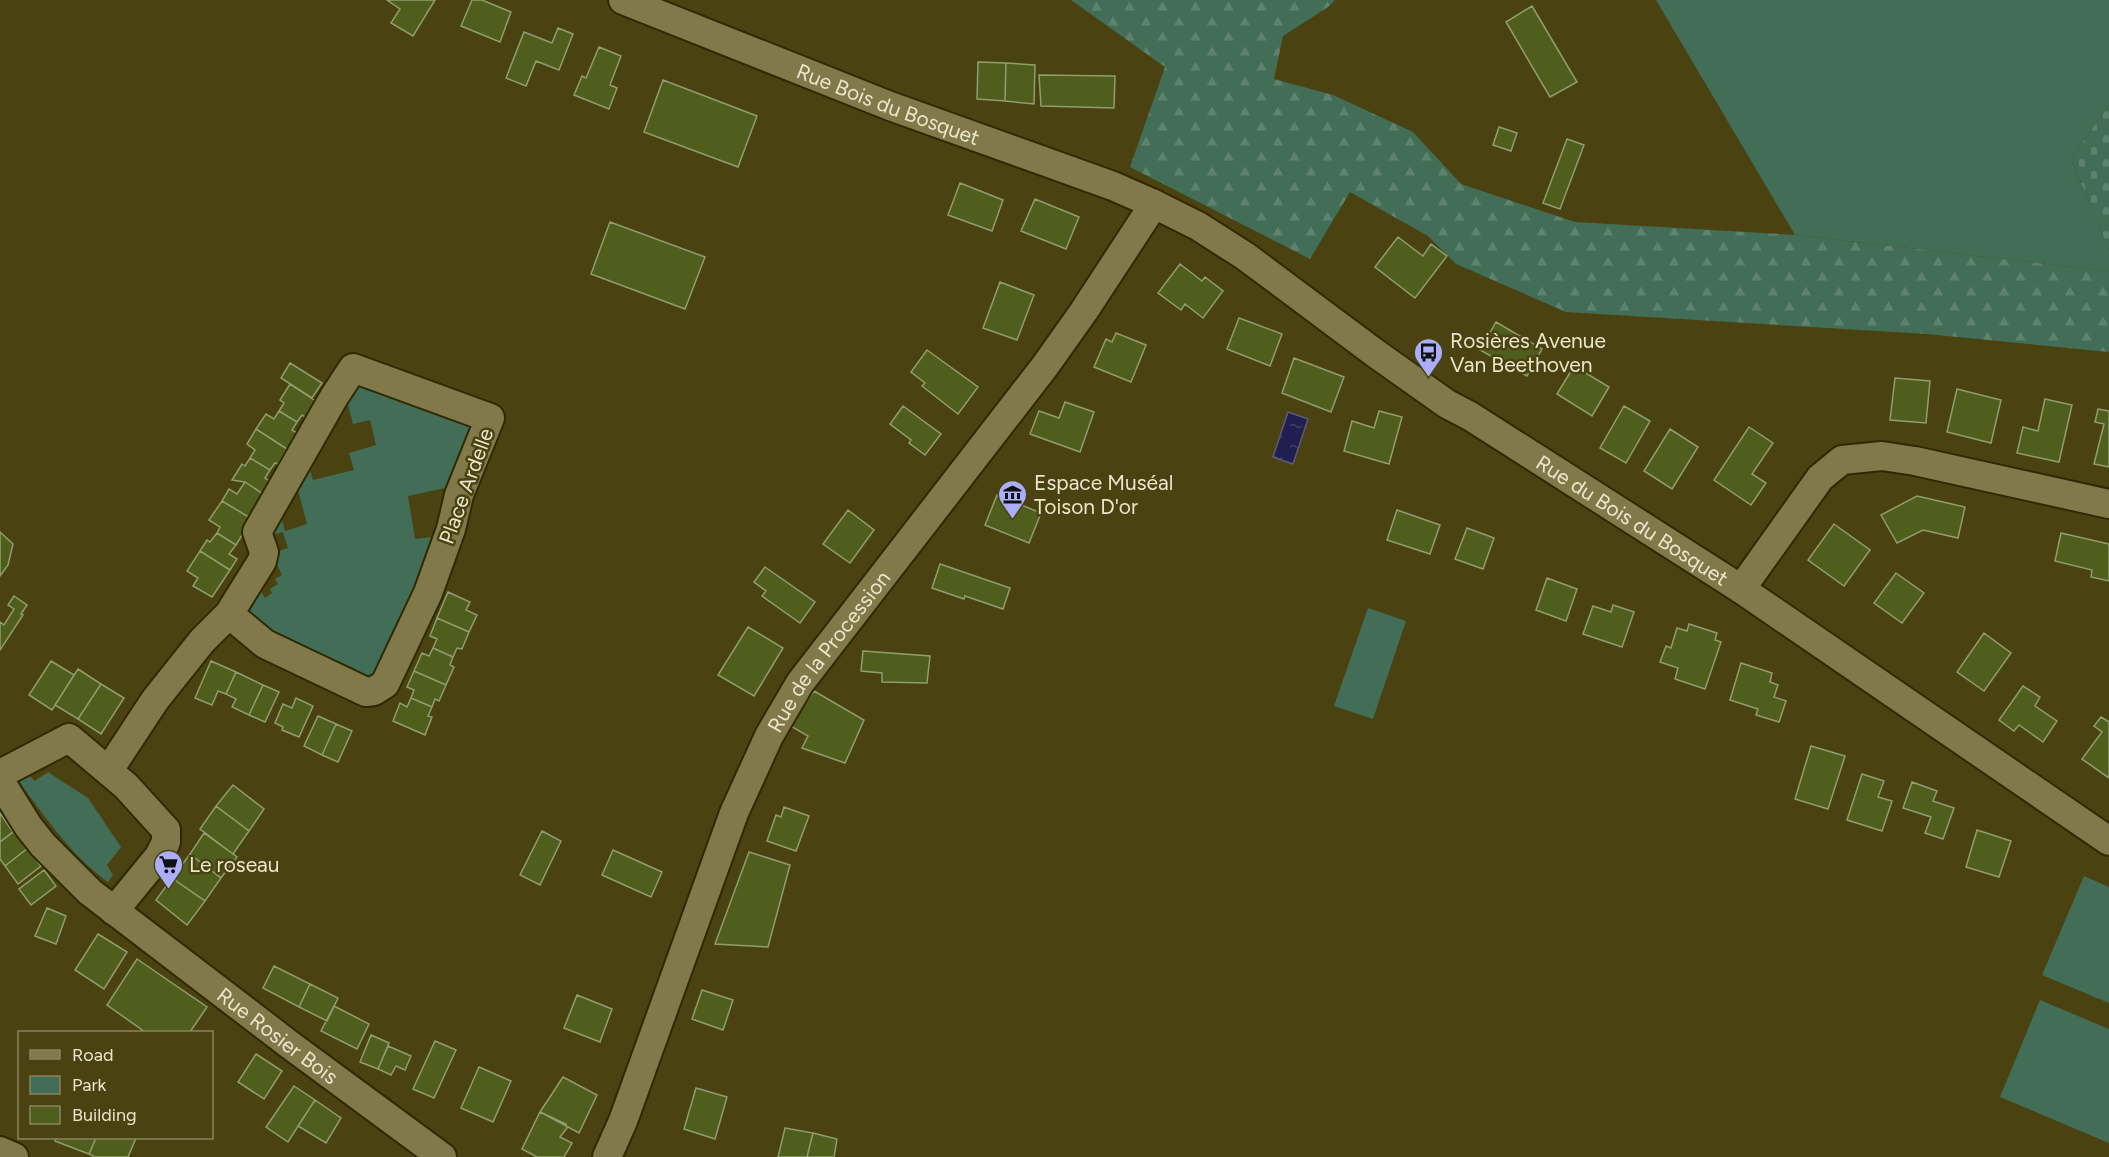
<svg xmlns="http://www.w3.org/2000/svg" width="2109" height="1157" viewBox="0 0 2109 1157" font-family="Figtree,sans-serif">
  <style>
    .green { fill: #426d57 }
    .forest { fill: url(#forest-firs) }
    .cemetery { fill: url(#cemetery-stones) }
    .water { fill: url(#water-ripples); stroke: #5d5a76; stroke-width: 1.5 }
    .building { fill: #4f5e1d; stroke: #909d6e; stroke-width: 1.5 }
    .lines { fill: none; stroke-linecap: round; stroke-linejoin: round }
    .minor-casing { stroke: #2f2903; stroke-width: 32 }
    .minor { stroke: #817949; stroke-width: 28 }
    .labels { text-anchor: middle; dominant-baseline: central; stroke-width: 5; stroke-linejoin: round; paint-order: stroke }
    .street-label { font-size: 21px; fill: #e9e6cc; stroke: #4a4311 }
    .poi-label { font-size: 21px; fill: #e9e6cc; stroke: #4a4311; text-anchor: start }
  </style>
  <defs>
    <pattern id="forest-firs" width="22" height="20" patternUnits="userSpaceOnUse" patternTransform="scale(1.5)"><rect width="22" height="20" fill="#426d57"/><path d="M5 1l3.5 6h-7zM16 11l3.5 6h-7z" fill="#5d826e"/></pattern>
    <pattern id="cemetery-stones" width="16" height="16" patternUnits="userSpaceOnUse" patternTransform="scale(1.5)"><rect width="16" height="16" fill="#426d57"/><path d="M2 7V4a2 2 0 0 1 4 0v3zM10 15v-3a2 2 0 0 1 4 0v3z" fill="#5d826e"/></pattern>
    <pattern id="water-ripples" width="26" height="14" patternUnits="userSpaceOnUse" patternTransform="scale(1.5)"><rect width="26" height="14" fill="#211e51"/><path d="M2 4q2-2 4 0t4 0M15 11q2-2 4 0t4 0" fill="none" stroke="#413f69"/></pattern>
  </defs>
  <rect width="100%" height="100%" fill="#4a4311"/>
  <path class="green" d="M1656,0H2109V105L2071,159L2109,250V271L1795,235Z
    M357,378L481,421L454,486L408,496L415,539L432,537L433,542L379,668C371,678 365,678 353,676L355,669L255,624L245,601L256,583L265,598L272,593L270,589L278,584L275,579L282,575L272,555L273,553L288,548L283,532L269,536L281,516L285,531L307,524L295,479L308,464L313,480L354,470L349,453L376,445L370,420L353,424L345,393Z
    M1368,608L1406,621L1373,719L1334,706Z
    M26,772L35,781L48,772L88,798L121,847L107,865L113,875L108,882C70,855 44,815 17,779Z
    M2084,876L2109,887V1003L2042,975Z
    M2040,1000L2109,1029V1143L2000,1097Z"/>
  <path class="forest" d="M1071,0H1335L1328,7L1283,36L1274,79L1333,95L1413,132L1461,184L1575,222L1795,235L2109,271V352L1927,334L1566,312L1456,264L1428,236L1350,192L1310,259L1130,167L1165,67Z"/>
  <path class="cemetery" d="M2109,105V250L2071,159Z"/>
  <path class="water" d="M1288,412L1308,419L1293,464L1273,457Z"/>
  <path class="building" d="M387,0H435L413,36L391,23L400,9Z
    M472,0H482L511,12L500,42L461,26Z
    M1532,6L1577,82L1550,97L1506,22Z
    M558,28L573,34L559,70L536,61L526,86L506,78L524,32L552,43Z
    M599,47L621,56L610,85L617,88L609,109L574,95L582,76L586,78Z
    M978,62L1006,63L1005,101L977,99Z
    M1006,63L1035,65L1034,104L1005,101Z
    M1039,75L1115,76L1114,108L1041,106Z
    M663,80L757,116L738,167L644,132Z
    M1499,127L1517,133L1511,151L1493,145Z
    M1567,139L1584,145L1560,209L1543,203Z
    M960,183L1003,200L992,231L948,215Z
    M1035,199L1079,217L1066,249L1021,231Z
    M610,222L705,257L685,309L591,274Z
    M1398,237L1423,256L1431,244L1447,256L1415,298L1375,267Z
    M1180,264L1202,281L1205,277L1223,291L1203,318L1185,304L1181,310L1158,293Z
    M1000,282L1034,295L1017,340L983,328Z
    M1239,318L1282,334L1270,366L1227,349Z
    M1496,322L1542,349L1527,376L1480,350Z
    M1116,333L1146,345L1131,382L1094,367L1106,339L1112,342Z
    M927,350L978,387L958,414L922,386L925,383L911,372Z
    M1294,358L1344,377L1331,412L1282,393Z
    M290,363L322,383L312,398L281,378Z
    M1574,366L1609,387L1592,416L1557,394Z
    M1895,378L1930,381L1926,423L1890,420Z
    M290,384L319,403L308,419L302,415L297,422L279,411L284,403L280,400Z
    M1957,389L2001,400L1991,443L1947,432Z
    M2045,399L2072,405L2059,462L2017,453L2023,427L2038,431Z
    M1065,402L1094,412L1080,452L1030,434L1039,411L1059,418Z
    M903,406L941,434L925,455L909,443L911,440L890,424Z
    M1624,406L1650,421L1626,463L1600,448Z
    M2098,409L2109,411V467L2094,464L2104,424L2095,422Z
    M279,411L297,422L292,430L297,433L287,449L256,429L266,414L274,419Z
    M1379,411L1402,417L1389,464L1344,451L1352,421L1374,428Z
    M1749,427L1773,443L1752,474L1766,483L1751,505L1714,480Z
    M256,429L287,449L278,464L275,463L270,470L250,458L255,450L247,444Z
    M1670,429L1698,447L1672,489L1644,471Z
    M250,458L270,470L265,478L274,484L266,496L245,482L232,480L242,464L245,466Z
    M245,482L266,496L252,519L222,501L229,489L237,494Z
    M997,495L1041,513L1029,543L985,525Z
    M1917,496L1965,507L1958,538L1923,530L1897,543L1881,515Z
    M222,501L252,519L236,545L217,533L220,527L209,520Z
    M848,510L874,530L850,563L823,544Z
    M1397,510L1440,525L1430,554L1387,540Z
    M1834,524L1870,550L1844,586L1808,560Z
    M1467,528L1494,538L1483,569L1455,559Z
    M0,532L13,544L8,565L0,576Z
    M217,533L236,545L229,554L237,559L230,570L200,551L207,540L210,542Z
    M2061,533L2109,544V581L2091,577L2092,570L2055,561Z
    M200,551L230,570L212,597L193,586L198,578L187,571Z
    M940,564L1010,588L1003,609L965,596L964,599L932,588Z
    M765,567L815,602L800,623L762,596L766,591L754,582Z
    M1896,573L1924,593L1902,623L1874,603Z
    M1547,578L1577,589L1566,621L1536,610Z
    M448,592L470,602L466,610L477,615L469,632L437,618Z
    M14,596L27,605L21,614L23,615L0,650V622L4,625L14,609L8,605Z
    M1613,605L1634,612L1622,647L1583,634L1593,606L1611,612Z
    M437,618L469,632L462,649L457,648L453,657L433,648L437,639L430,636Z
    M1689,624L1717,633L1715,640L1721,642L1705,689L1675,679L1678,668L1660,662L1666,646L1671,648L1677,628L1687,631Z
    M748,627L783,648L754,696L718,675Z
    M1984,633L2011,653L1984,691L1957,672Z
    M433,648L453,657L450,665L454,667L446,685L414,671L422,653L429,656Z
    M863,651L930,656L927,683L882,682V673L861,671Z
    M51,661L74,675L52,710L29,695Z
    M211,661L236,672L226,694L218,691L212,705L195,698Z
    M1741,663L1772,673L1770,682L1778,685L1774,697L1786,701L1779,722L1756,715L1758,709L1730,700Z
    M78,669L101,684L78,719L55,705Z
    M414,671L446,685L439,701L435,699L432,707L411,698L414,690L407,687Z
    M236,672L263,685L249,715L232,707L236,699L226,694Z
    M101,684L124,698L101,734L78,719Z
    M263,685L279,692L265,722L249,715Z
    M2023,686L2040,697L2035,706L2057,721L2043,742L2019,725L2014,731L1999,720Z
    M814,691L864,720L845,763L802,748L808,736L789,725Z
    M296,698L313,706L299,737L282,730L283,727L275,723L283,704L292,708Z
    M411,698L432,707L428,716L432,717L425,735L393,721L400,703L407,707Z
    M318,716L336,724L322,755L304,746Z
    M2101,717L2109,722V778L2082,759L2102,732L2094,726Z
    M336,724L352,731L338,762L322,755Z
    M1811,746L1845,756L1828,809L1795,799Z
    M1862,774L1884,781L1878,797L1892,801L1882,831L1847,820Z
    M1912,782L1937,791L1933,801L1954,808L1943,839L1925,833L1931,817L1903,808Z
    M233,785L264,809L249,831L216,806Z
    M216,806L249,831L233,854L200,829Z
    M784,807L809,816L796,851L767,841L776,815L781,817Z
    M0,813L13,832L0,842Z
    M1977,830L2011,841L1999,877L1966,867Z
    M542,831L561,841L540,885L520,875Z
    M13,832L28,848L5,866L0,859V842Z
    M204,833L237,857L221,878L190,854Z
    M28,848L41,866L18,884L5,866Z
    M613,850L662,872L651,897L602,875Z
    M749,852L790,865L768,947L715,944Z
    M190,854L221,878L205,901L172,878Z
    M44,870L56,886L31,905L19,889Z
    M172,878L205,901L187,925L156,900Z
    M47,908L66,916L56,944L35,936Z
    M98,934L127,952L104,989L75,970Z
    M137,959L207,1007L190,1032H145L107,1005Z
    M274,966L310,984L299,1007L263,988Z
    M310,984L338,998L327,1021L299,1007Z
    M702,990L733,1000L723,1030L692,1019Z
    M577,995L612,1009L600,1042L564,1028Z
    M334,1006L369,1024L357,1049L321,1031Z
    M371,1035L389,1043L378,1069L360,1062Z
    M435,1041L456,1050L434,1098L413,1089Z
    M388,1046L411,1056L405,1070L396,1066L391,1075L378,1069Z
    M256,1054L282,1071L264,1099L238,1082Z
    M479,1067L511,1081L493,1122L461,1108Z
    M563,1077L597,1095L579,1133L540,1112Z
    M294,1086L315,1100L288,1142L266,1127Z
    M696,1088L727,1097L715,1139L684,1129Z
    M315,1100L341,1118L326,1143L298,1126Z
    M540,1112L566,1124L567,1128L560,1137L572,1143L564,1157H537L522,1149Z
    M785,1128L813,1133L807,1157H778Z
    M813,1133L837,1139L834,1157H807Z
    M56,1138H96L89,1154L55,1141Z
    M96,1138H136L128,1157H95L89,1154Z"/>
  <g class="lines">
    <defs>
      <g id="minor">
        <path id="s1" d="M623,0L890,106L1113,186L1154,204L1198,226L1245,256L1375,353L1447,404L1470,416L1741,589L2109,841"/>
        <path d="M1741,589L1820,478L1842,460L1882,456L1915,461L2109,504"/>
        <path d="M109,770L155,700L202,641L229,614L262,561L264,552L257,532L334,397L353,368L490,418L459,495L451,529L428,593L385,684L374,691L366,692L265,644L229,614"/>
        <path d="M0,774L69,738L126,786L166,830V842L159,856L114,911"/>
        <path id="s2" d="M0,781L28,826L43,845L90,892L290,1045L442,1157"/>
        <path d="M0,1151L14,1157"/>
        <path id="s3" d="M607,1157L623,1121L734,813L769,736L800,683L1045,366L1084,311L1154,204"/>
      </g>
    </defs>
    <use href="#minor" class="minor-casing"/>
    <use href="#minor" class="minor"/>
  </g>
  <defs>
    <symbol id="bus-pin" viewBox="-11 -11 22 30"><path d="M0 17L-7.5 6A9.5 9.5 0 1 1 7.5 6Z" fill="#abaffb" stroke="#4a4311"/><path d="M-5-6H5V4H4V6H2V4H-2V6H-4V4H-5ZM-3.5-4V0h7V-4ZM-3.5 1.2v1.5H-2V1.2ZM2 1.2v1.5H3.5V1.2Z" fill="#111"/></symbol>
    <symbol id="museum-pin" viewBox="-11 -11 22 30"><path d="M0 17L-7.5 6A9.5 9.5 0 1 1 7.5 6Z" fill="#abaffb" stroke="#4a4311"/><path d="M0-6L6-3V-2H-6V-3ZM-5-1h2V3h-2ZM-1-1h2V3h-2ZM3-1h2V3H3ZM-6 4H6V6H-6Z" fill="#111"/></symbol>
    <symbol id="supermarket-pin" viewBox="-11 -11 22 30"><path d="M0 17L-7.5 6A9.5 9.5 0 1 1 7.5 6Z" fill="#abaffb" stroke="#4a4311"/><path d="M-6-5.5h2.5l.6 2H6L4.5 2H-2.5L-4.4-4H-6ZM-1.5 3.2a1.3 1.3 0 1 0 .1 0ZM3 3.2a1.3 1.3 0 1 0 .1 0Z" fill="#111"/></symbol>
  </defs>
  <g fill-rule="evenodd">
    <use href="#bus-pin" x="1412" y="336" width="33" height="45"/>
    <use href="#museum-pin" x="996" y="478" width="33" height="45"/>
    <use href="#supermarket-pin" x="152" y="848" width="33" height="45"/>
  </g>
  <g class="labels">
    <g class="street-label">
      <text stroke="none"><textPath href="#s1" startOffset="285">Rue Bois du Bosquet</textPath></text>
      <text transform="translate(466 486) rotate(-70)">Place Ardelle</text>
      <text stroke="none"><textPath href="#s1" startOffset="1143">Rue du Bois du Bosquet</textPath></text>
      <text stroke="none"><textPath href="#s3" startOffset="555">Rue de la Procession</textPath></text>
      <text stroke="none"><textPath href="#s2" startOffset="380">Rue Rosier Bois</textPath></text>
    </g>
    <g class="poi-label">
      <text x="1450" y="340">Rosières Avenue<tspan x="1450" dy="24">Van Beethoven</tspan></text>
      <text x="1034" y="482">Espace Muséal<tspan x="1034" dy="24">Toison D'or</tspan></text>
      <text x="189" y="864">Le roseau</text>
    </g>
  </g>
  <rect x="18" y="1031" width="195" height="108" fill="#4a4311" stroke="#8a845c" stroke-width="1.5"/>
  <rect x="30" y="1050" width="30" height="9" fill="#817949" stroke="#8a845c" stroke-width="1.5"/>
  <text x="72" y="1061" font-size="18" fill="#e9e6cc">Road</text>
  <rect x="30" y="1076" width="30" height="18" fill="#426d57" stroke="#8a845c" stroke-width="1.5"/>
  <text x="72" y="1091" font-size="18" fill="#e9e6cc">Park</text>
  <rect x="30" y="1106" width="30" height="18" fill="#4f5e1d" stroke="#8a845c" stroke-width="1.5"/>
  <text x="72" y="1121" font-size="18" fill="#e9e6cc">Building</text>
</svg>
